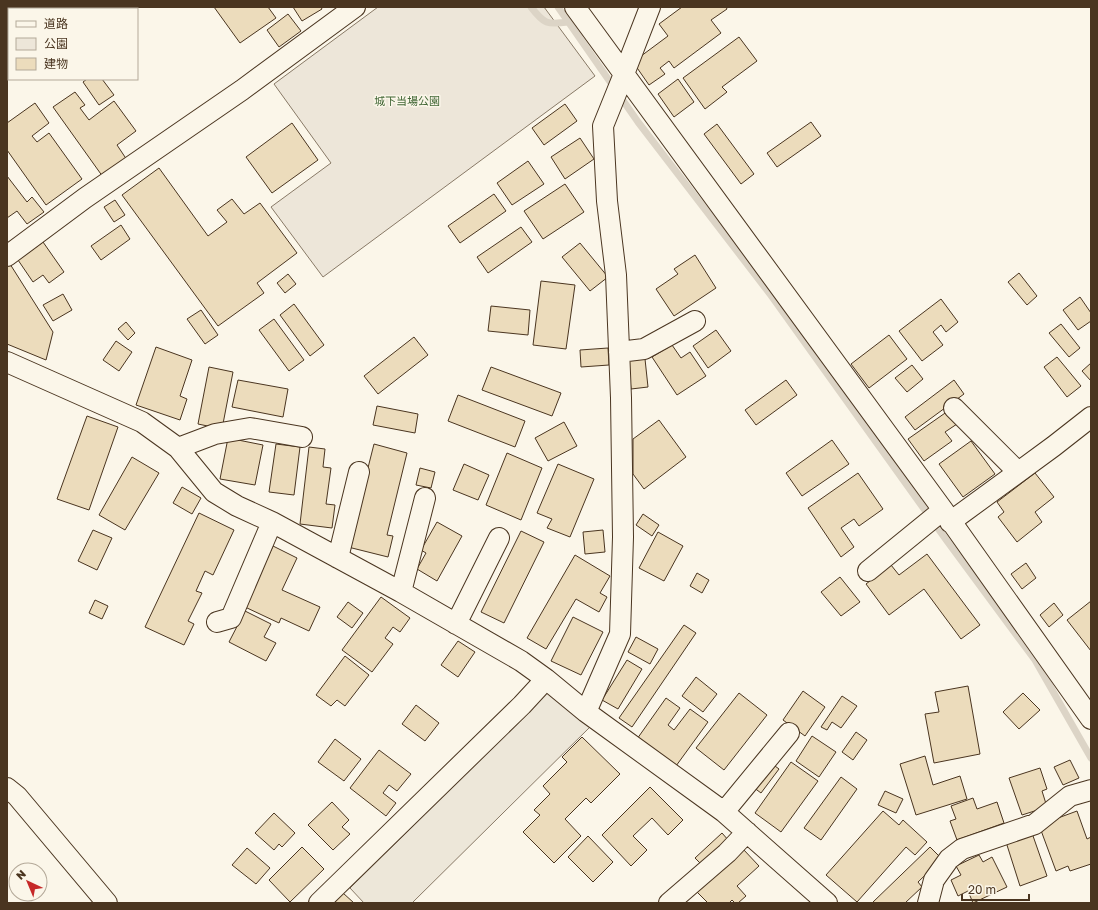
<svg xmlns="http://www.w3.org/2000/svg" width="1098" height="910" viewBox="0 0 1098 910" font-family="'Golos Text','Noto Sans JP',sans-serif">
  <style>
    .green { fill: #ede6d9; stroke: #887966 }
    .parking { fill: #ede7d9; stroke: #887966 }
    .lines { fill: none; stroke-linecap: round; stroke-linejoin: round }
    .stream { stroke: #dcd4c6; stroke-width: 7 }
    .building { fill: #ecdcbc; stroke: #4a3520 }
    .minor-casing { stroke: #4a3520; stroke-width: 22 }
    .minor { stroke: #fbf6e9; stroke-width: 20 }
    .labels { text-anchor: middle; dominant-baseline: central; stroke-width: 3; stroke-linejoin: round; paint-order: stroke }
    .park-label { font-size: 11px; fill: #436837; stroke: #fbf6e9 }
  </style>
  <rect width="100%" height="100%" fill="#fbf6e9"/>
  <path class="green" d="M378,7H544L595,76L323,277L271,207L331,163L274,84Z"/>
  <path class="parking" d="M547,693L590,727L412,903H364L350,888Z"/>
  <g class="lines">
    <path class="stream" d="M531,7C544,24 547,25 568,22
      M558,7L638,122L770,294L947,541L1035,660L1091,758"/>
  </g>
  <path class="building" d="M214,7H268L276,18L240,43Z
    M293,7H321L322,9L302,21Z
    M682,7H726L727,9L711,20L721,33L674,68L669,61L660,68L665,74L649,85L633,62L668,36L659,24Z
    M288,14L301,31L279,47L267,30Z
    M739,37L757,61L722,87L727,92L705,109L683,78Z
    M87,79H102L114,95L99,105L83,82Z
    M678,79L694,102L674,117L658,94Z
    M75,92L85,105L80,108L89,120L114,101L136,131L117,145L127,160L103,177L53,107Z
    M35,103L49,123L32,136L37,142L49,133L82,179L46,205L7,150V123Z
    M565,104L577,121L544,145L532,128Z
    M811,122L821,136L777,167L767,153Z
    M292,123L318,160L272,193L246,157Z
    M717,124L754,174L741,184L704,134Z
    M580,138L594,159L565,179L551,157Z
    M528,161L544,184L512,205L497,183Z
    M159,168L208,236L227,222L217,210L232,199L244,214L260,203L297,253L257,283L264,293L218,326L122,195Z
    M7,176L27,202L32,197L44,212L27,224L17,211L7,218Z
    M565,184L584,212L543,239L524,211Z
    M494,194L506,211L460,243L448,226Z
    M115,200L125,215L114,222L104,207Z
    M121,225L130,239L101,260L91,246Z
    M521,227L532,242L488,273L477,257Z
    M43,242L64,272L49,283L43,275L33,282L18,260Z
    M580,243L608,277L590,291L562,257Z
    M695,255L716,288L674,316L656,289L678,274L674,269Z
    M10,264L53,332L46,360L7,344V266Z
    M1019,273L1037,296L1027,305L1008,282Z
    M288,274L296,284L285,293L277,283Z
    M541,281L575,285L566,349L533,345Z
    M63,294L72,310L53,321L43,305Z
    M1080,297L1091,313V321L1078,330L1063,310Z
    M941,299L958,322L946,332L941,325L933,332L943,345L922,361L899,331Z
    M294,304L324,345L310,356L280,315Z
    M491,306L530,310L528,335L488,331Z
    M201,310L218,335L205,344L187,319Z
    M274,319L304,360L289,371L259,330Z
    M126,322L135,333L128,340L118,329Z
    M1061,324L1080,348L1069,357L1049,333Z
    M716,330L731,351L708,368L693,346Z
    M889,335L907,359L869,388L851,364Z
    M414,337L428,355L378,394L364,376Z
    M116,341L132,352L119,371L103,360Z
    M672,345L681,358L690,352L706,376L677,395L652,357Z
    M156,347L192,360L180,396L187,399L180,420L136,405Z
    M608,348L609,365L581,367L580,350Z
    M1057,357L1081,386L1067,397L1044,367Z
    M645,359L648,387L631,389L628,360Z
    M1091,363V381L1082,371Z
    M912,365L923,379L907,392L895,378Z
    M209,367L233,372L222,429L198,424Z
    M491,367L561,393L552,416L482,390Z
    M238,380L288,389L283,417L232,407Z
    M786,380L797,395L756,425L745,410Z
    M954,380L964,394L915,430L905,417Z
    M458,395L525,421L515,447L448,421Z
    M377,406L418,414L415,433L373,425Z
    M948,411L957,424L945,432L952,441L924,461L908,439Z
    M87,416L118,427L89,510L57,499Z
    M659,420L686,457L644,489L633,474V439Z
    M564,422L577,446L548,461L535,438Z
    M228,438L263,445L255,485L220,479Z
    M832,440L849,464L802,496L786,473Z
    M971,441L995,474L963,497L939,464Z
    M276,444L300,447L294,495L269,492Z
    M374,444L407,453L387,535L393,536L388,557L348,547Z
    M309,447L325,449L323,467L331,468L326,504L335,505L332,528L300,524Z
    M507,453L542,468L521,520L486,505Z
    M132,457L159,473L125,530L99,515Z
    M464,464L489,475L478,500L453,490Z
    M558,464L594,479L570,537L547,528L552,519L537,513Z
    M420,468L435,472L431,488L416,485Z
    M858,473L883,509L859,526L854,519L841,528L854,547L841,557L808,508Z
    M1035,473L1054,497L1035,512L1042,522L1017,542L998,517L1004,512L997,502Z
    M182,487L201,498L192,514L173,503Z
    M199,513L234,530L213,575L205,571L196,591L202,593L188,621L194,624L184,645L145,627Z
    M643,514L659,525L652,536L636,525Z
    M437,522L462,536L437,581L417,569L426,553L421,550Z
    M93,530L112,538L97,570L78,561Z
    M603,530L605,552L585,554L583,532Z
    M521,531L544,542L504,623L481,612Z
    M658,532L683,546L664,581L639,568Z
    M273,546L297,558L282,590L320,607L309,631L281,618L279,623L245,607Z
    M927,554L980,625L961,639L924,589L889,615L866,584L891,565L899,575Z
    M575,555L610,576L600,593L607,597L599,612L576,599L546,649L527,638Z
    M1026,563L1036,578L1022,589L1011,574Z
    M697,573L709,580L702,593L690,586Z
    M840,577L860,602L841,616L821,592Z
    M381,597L410,618L400,632L393,627L385,638L393,644L372,672L342,650Z
    M95,600L108,606L102,619L89,613Z
    M1091,601V651L1067,620Z
    M348,602L363,613L352,628L337,617Z
    M1054,603L1063,615L1049,627L1040,615Z
    M245,611L271,624L264,637L276,643L266,661L229,642Z
    M573,617L603,632L581,675L551,661Z
    M684,625L696,633L632,727L619,718Z
    M636,637L658,649L650,664L628,652Z
    M458,641L475,652L458,677L441,665Z
    M345,656L369,675L345,706L337,700L331,706L316,695Z
    M627,660L642,669L618,709L602,700Z
    M696,677L717,694L703,712L682,696Z
    M968,686L980,754L934,763L925,714L939,712L935,692Z
    M803,691L825,707L805,736L783,720Z
    M739,693L767,715L724,770L696,748Z
    M1023,693L1040,710L1019,729L1003,712Z
    M842,696L857,706L841,728L832,722L827,730L821,727Z
    M666,698L680,708L668,725L674,730L690,709L708,722L676,766L637,739Z
    M416,705L439,723L425,741L402,724Z
    M856,732L867,740L853,760L842,752Z
    M812,736L836,752L819,777L796,761Z
    M582,737L620,774L591,803L586,798L565,819L581,836L554,863L523,832L540,815L534,810L550,794L543,786L567,762L562,757Z
    M335,739L361,759L344,781L318,762Z
    M379,750L411,774L397,791L389,785L383,793L396,803L386,816L350,788Z
    M925,756L933,785L960,776L967,799L916,815L900,764Z
    M1070,760L1079,778L1063,785L1054,767Z
    M791,762L818,781L781,832L755,813Z
    M771,763L779,769L761,793L753,787Z
    M1040,768L1047,789L1042,791L1047,807L1022,815L1009,778Z
    M841,777L857,789L821,840L804,828Z
    M650,787L683,820L668,835L652,818L633,836L647,850L631,866L602,835Z
    M885,791L903,799L896,813L878,805Z
    M973,798L977,809L997,802L1004,823L957,840L950,821L956,819L951,806Z
    M332,802L349,820L342,827L350,834L333,850L308,825Z
    M883,811L899,825L903,820L927,842L915,855L906,847L857,902L826,875Z
    M1077,811L1087,839L1091,837V864L1070,871L1068,866L1056,871L1039,825Z
    M274,813L295,833L282,847L279,844L274,850L255,833Z
    M722,833L729,841L703,866L695,858Z
    M1032,833L1047,876L1020,886L1006,842Z
    M588,836L613,862L593,882L568,857Z
    M302,847L324,869L290,902L269,880Z
    M930,847L942,859L918,882L922,887L905,903H872Z
    M247,848L270,868L256,884L232,865Z
    M743,849L759,866L737,886L746,896L738,903H735L732,900L729,903H708L697,892Z
    M979,855L983,862L992,857L1007,887L973,903L968,891L958,896L951,880L961,875L956,866Z
    M343,893L354,903H334Z"/>
  <g class="lines">
    <defs>
      <path id="minor" d="M575,7L943,510L1091,719
        M7,256L85,198L242,90L355,7
        M619,352L644,349L695,321
        M7,362L142,422L178,448L214,492L237,506L272,522L401,592L521,661L546,679L586,712L724,812L827,903
        M954,408L1018,472
        M178,448L215,434L250,428L302,437
        M950,522L1054,446L1091,417
        M338,558L359,472
        M868,571L943,510
        M401,592L425,498
        M217,622L231,618L272,522
        M456,624L499,538
        M586,712L620,634L623,537L621,398L616,275L607,201L603,126L624,74L650,7
        M7,788L17,796L107,903
        M724,812L789,733
        M319,903L522,705L546,679
        M669,903L727,853L747,832
        M928,903L934,880L949,859L962,849L1035,824L1070,796L1091,790"/>
    </defs>
    <use href="#minor" class="minor-casing"/>
    <use href="#minor" class="minor"/>
  </g>
  <g class="labels">
    <g class="park-label">
      <text x="407" y="100">城下当場公園</text>
    </g>
  </g>
  <rect width="1098" height="910" fill="none" stroke="#4a3520" stroke-width="16"/>
  <rect x="8" y="8" width="130" height="72" fill="#fbf6e9" stroke="#b4a999"/>
  <rect x="16" y="21" width="20" height="6" fill="#fbf6e9" stroke="#b4a999"/>
  <text x="44" y="28" font-size="12" fill="#4a3520">道路</text>
  <rect x="16" y="38" width="20" height="12" fill="#ede6d9" stroke="#b4a999"/>
  <text x="44" y="48" font-size="12" fill="#4a3520">公園</text>
  <rect x="16" y="58" width="20" height="12" fill="#ecdcbc" stroke="#b4a999"/>
  <text x="44" y="68" font-size="12" fill="#4a3520">建物</text>
  <g transform="translate(28 882) rotate(316)"><circle r="19" fill="#fbf6e9" stroke="#b4a999"/>
  <path d="M0-3L7 15L0 10L-7 15Z" fill="#c62828"/>
  <text y="-6" font-size="11" font-weight="bold" text-anchor="middle" fill="#4a3520">N</text>
  </g>
  <path d="M962 894v6h67v-6" fill="none" stroke="#4a3520" stroke-width="2"/>
  <text x="968" y="894" font-size="12" fill="#4a3520" stroke="#fbf6e9" stroke-width="3" paint-order="stroke">20 m</text>
</svg>
